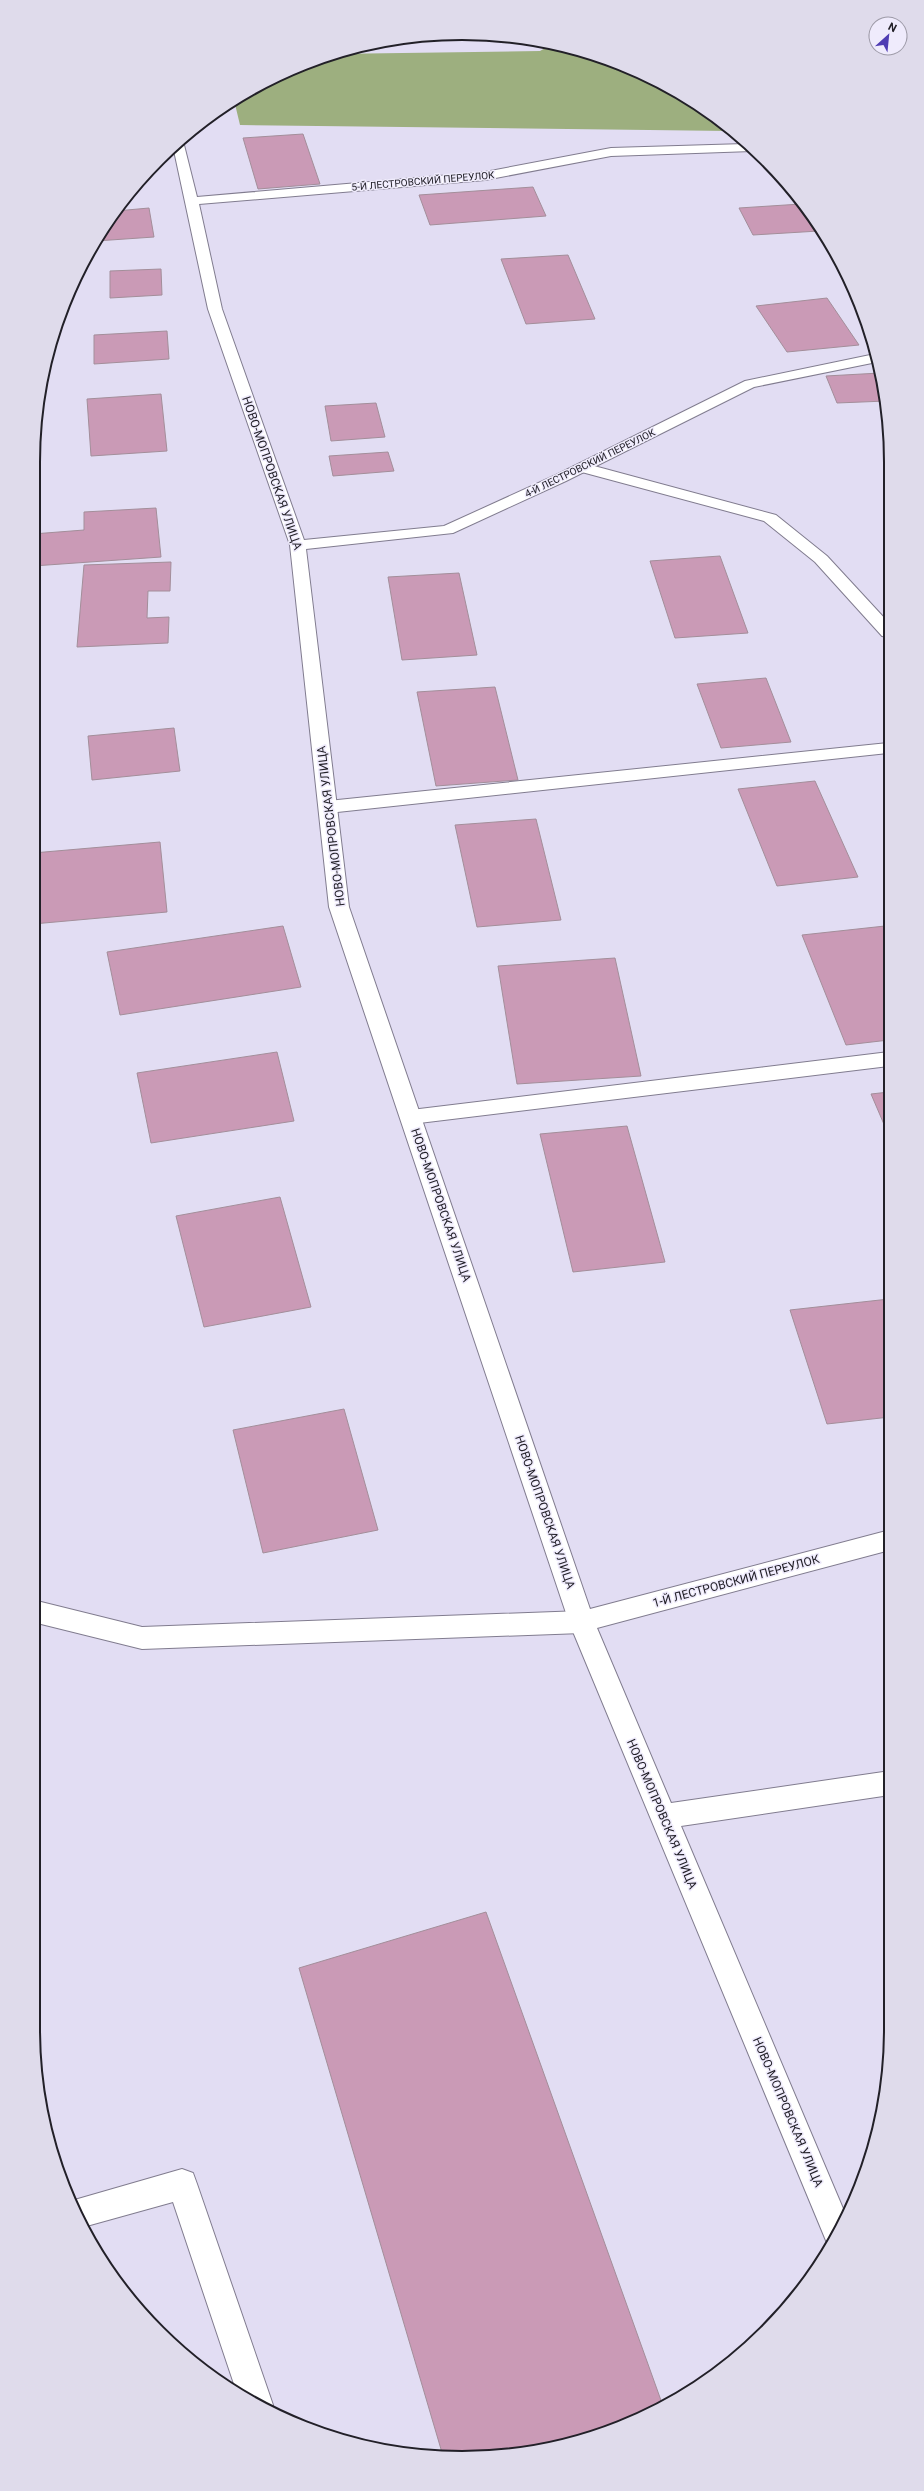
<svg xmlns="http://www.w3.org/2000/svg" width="924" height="2491" viewBox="0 0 924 2491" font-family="Roboto,sans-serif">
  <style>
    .forest { fill: #9daf7f }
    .building { fill: #ca9ab6; stroke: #a38e9a }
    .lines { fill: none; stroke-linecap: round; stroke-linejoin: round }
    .lane-casing { stroke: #817c8f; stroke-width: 2 }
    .street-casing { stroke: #817c8f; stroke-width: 2 }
    .lane { fill: #fff; fill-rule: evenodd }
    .street { fill: #fff; fill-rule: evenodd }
    .labels { text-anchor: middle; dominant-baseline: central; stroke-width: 3; stroke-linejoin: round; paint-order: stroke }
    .far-street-label { font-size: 10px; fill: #222028; stroke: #efebfc }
    .street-label { font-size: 12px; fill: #222028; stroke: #efebfc }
    .rim { fill: none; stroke: #222028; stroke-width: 2 }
  </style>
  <rect width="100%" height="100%" fill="#e2ddf3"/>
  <path class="forest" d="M552,44C602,52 657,77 699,105C710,112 719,122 729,131L240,125L234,100L248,90L331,54L540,51Z"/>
  <path class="building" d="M303,134L320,184L258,189L243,138Z
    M533,187L546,216L430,225L419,195Z
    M801,204L819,231L753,235L739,208Z
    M149,208L154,237L96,241L116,211Z
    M568,255L595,319L526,324L501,259Z
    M161,269L162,295L110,298V271Z
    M827,298L859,345L787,352L756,306Z
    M167,331L169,359L94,364V335Z
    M880,373L886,401L837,403L826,376Z
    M161,394L167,451L91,456L87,399Z
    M376,403L385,437L331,441L325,406Z
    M388,452L394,471L333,476L329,456Z
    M156,508L161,557L33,566V534L84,530V512Z
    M720,556L748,633L675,638L650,561Z
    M171,562L170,591H148L147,618L169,617L168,643L77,647L84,565Z
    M459,573L477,655L402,660L388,577Z
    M766,678L791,742L721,748L697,684Z
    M495,687L518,780L436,786L417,692Z
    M174,728L180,771L92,780L88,736Z
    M815,781L858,877L777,886L738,789Z
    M536,819L561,920L477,927L455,825Z
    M160,842L167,912L33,924V853Z
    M283,926L301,987L120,1015L107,952Z
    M885,926L889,935V1040L846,1045L802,935Z
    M615,958L641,1076L517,1084L498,966Z
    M277,1052L294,1121L151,1143L137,1073Z
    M889,1092V1136L871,1094Z
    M627,1126L665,1262L573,1272L540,1134Z
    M280,1197L311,1307L204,1327L176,1216Z
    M889,1299L890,1417L827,1424L790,1310Z
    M344,1409L378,1530L263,1553L233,1430Z
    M486,1912L663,2406L626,2425L546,2450L490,2457L443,2456L299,1968Z"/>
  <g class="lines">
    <defs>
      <path id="lane" d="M583,463L776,515L827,556L888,622V637L882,636L815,562L764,521L578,471L575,468Z
        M888,743V753L328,813L322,811L319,807L322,803L328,801Z
        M889,1052V1066L411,1124L404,1122L401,1117L404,1112L411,1110Z
        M33,1600L142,1627L582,1611L591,1615L595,1622L591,1629L582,1633L142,1649L33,1622Z
        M182,2169L193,2173L197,2184L273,2405L271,2411L237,2393L173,2202L83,2227L71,2201Z"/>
      <path id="street" d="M182,137L197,197L485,172L611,148L745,144L752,151L611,156L485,180L199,204L222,309L304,540L444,526L556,475L745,381L875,354L877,362L754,387L566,481L453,533L306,549L349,907L590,1609L890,1530V1550L597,1628L671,1803L890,1771V1795L681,1826L847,2218L831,2244L827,2243L569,1622L329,907L290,545L208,309L173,146Z"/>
    </defs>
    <use href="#lane" class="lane-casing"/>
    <use href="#street" class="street-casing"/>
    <use href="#lane" class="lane"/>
    <use href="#street" class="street"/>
  </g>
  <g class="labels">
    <g class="far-street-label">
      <text transform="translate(423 181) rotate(-5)">5-Й ЛЕСТРОВСКИЙ ПЕРЕУЛОК</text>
      <text transform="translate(590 463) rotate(-26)">4-Й ЛЕСТРОВСКИЙ ПЕРЕУЛОК</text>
    </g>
    <g class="street-label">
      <text transform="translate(272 473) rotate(71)">НОВО-МОПРОВСКАЯ УЛИЦА</text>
      <text transform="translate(331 826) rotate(-97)">НОВО-МОПРОВСКАЯ УЛИЦА</text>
      <text transform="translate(441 1205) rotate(71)">НОВО-МОПРОВСКАЯ УЛИЦА</text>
      <text transform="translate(545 1512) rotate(71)">НОВО-МОПРОВСКАЯ УЛИЦА</text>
      <text transform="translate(736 1581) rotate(-15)">1-Й ЛЕСТРОВСКИЙ ПЕРЕУЛОК</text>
      <text transform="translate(662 1814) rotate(67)">НОВО-МОПРОВСКАЯ УЛИЦА</text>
      <text transform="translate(788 2112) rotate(67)">НОВО-МОПРОВСКАЯ УЛИЦА</text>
    </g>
  </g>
  <path d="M0 0H924V2491H0ZM462 40H462A422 422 0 0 1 884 462V2029A422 422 0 0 1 462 2451H462A422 422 0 0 1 40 2029V462A422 422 0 0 1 462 40Z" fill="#dfdbeb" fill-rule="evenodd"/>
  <path class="rim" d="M462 40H462A422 422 0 0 1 884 462V2029A422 422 0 0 1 462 2451H462A422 422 0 0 1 40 2029V462A422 422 0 0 1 462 40Z"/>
  <g transform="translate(888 36) rotate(27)"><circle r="19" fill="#efebfc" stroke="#9d9aa7"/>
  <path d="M0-3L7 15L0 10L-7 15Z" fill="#4f3cb3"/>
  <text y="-6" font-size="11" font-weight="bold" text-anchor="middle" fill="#222028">N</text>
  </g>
</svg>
